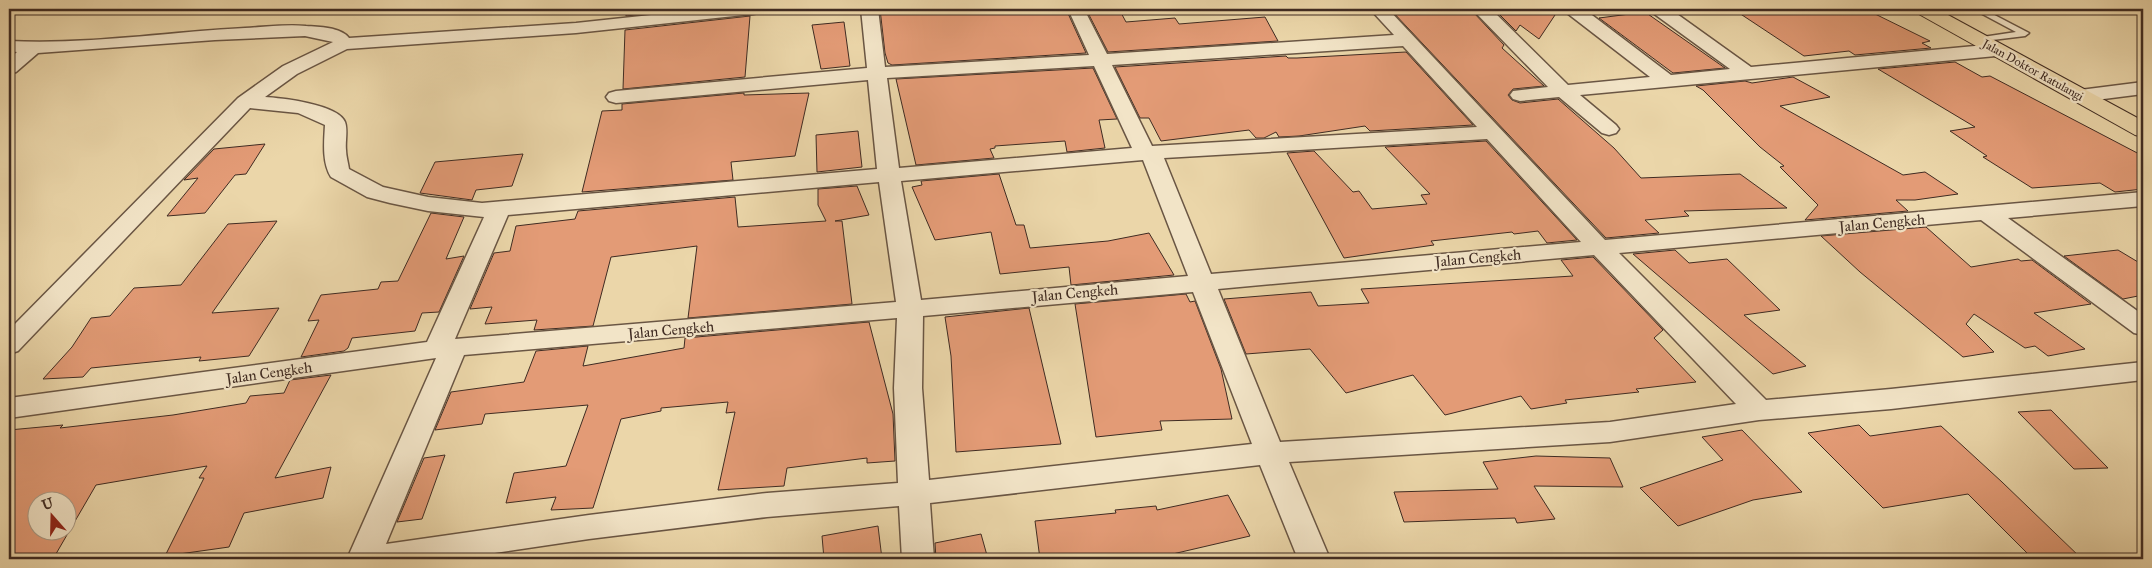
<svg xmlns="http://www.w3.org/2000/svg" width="2152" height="568" viewBox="0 0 2152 568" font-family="'IM FELL Great Primer',serif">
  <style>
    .building { fill: #e39b76; stroke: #3f2b22; fill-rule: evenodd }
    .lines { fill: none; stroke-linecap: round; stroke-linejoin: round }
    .lane-casing { stroke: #6a5644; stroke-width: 3 }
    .street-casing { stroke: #6a5644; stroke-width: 3 }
    .highway-casing { stroke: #3f2b22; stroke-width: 2 }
    .lane { fill: #f2e4c7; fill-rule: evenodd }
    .street { fill: #f2e4c7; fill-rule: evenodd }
    .highway { fill: #ebd6a9; fill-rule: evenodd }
    .labels { text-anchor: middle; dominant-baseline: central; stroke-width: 4.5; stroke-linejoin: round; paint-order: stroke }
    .far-street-label { font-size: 12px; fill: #3f2b22; stroke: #f2e4c7 }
    .street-label { font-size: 15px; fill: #3f2b22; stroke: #f2e4c7 }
  </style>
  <rect width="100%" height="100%" fill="#ebd6a9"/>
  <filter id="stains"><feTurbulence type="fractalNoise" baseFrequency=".004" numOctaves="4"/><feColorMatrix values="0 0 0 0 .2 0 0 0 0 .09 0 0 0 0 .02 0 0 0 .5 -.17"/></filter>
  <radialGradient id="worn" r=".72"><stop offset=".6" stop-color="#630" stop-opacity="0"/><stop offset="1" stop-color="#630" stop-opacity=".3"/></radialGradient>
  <path class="building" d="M626,9H668L665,12L626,16Z
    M880,9H1066L1086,53L892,65L888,63L885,53Z
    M1086,9H1119L1126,22L1175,18L1179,24L1265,17L1278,41L1108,52Z
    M1390,9H1452L1454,11H1466L1470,14L1474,13L1504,45L1502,48L1544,86L1513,89L1508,95L1512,100L1520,103L1558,99L1614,148L1641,178L1740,174L1787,208L1684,211L1689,216L1645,220L1659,233L1606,238Z
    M1520,9H1534L1532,10L1559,9L1539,39L1520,25L1516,31L1496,11Z
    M1733,9L1867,10L1930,41L1922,43L1931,48L1855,55L1849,51L1804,56Z
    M1645,12L1725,68L1673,73L1599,18Z
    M750,16L745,77L623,89L625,30Z
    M844,22L850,66L821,69L812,25Z
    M1406,52L1473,125L1370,131L1365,126L1299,136L1279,137L1276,132L1264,138H1256L1249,130L1161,141L1149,118H1140L1115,67L1286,56L1288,58H1297Z
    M1955,62L1982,77L1990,76L2143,156V189L2115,192L2100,183L2032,188L1983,157L1987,156L1950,131L1975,127L1878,69Z
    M1093,68L1117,119L1099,120L1105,148L1067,152L1065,141L995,146V148L990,149L994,158L916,165L896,79Z
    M1793,77L1830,97L1780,106L1903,175L1925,172L1958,194L1915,200H1896L1908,211L1805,220L1818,205L1780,167L1784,166L1760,147L1703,90L1696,86L1745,81L1752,83Z
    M744,93V95L809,93L795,156L731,162L733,180L582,192L602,111L622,110V104Z
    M858,131L862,167L817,172L816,135Z
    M1486,141L1577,240L1547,243L1538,231L1514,234L1512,232L1431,241L1434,245L1344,258L1287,153L1314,151L1353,192L1359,191L1372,209L1427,204L1421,195L1430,194L1385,147Z
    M265,144L246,174L235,175L205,213L167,216L198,178L184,180L214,149Z
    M523,154L512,186L476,190L472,200L420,193L435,162Z
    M999,174L1016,225H1024L1030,248L1108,241L1149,233L1174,275L1071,285L1069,267L1000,274L991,232L935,240L912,187L922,185L921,181Z
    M857,186L869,215L835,221H842L852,304L688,318L697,246L611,257L593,326L534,330L537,320L485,324L492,307L470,309L494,253L510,251L516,226L575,219L578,211L735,197L738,227L826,221L818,205V189Z
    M431,213L464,217L446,259L464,256L439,312L422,313L415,331L352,338L348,348L344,351L301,357L319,320L308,321L321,295L378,289L381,282L398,281Z
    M277,221L212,313L279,308L249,356L199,361L201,357L91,368L83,377L43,379L72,347L91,318L110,316L134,288L181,285L228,224Z
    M1926,227L1971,267L2018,259L2021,261L2032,260L2091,304L2034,313L2085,349L2048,356L2035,346L2025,348L1974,314L1966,324L1994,352L1963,357L1860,272L1821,236Z
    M1675,250L1689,263L1727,259L1780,310L1744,315L1806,366L1773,374L1633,254Z
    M2118,250L2143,265V295L2123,299L2064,256Z
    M1593,257L1663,330L1654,338L1696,382L1636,389L1639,392L1565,400L1567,403L1531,409L1521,396L1445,415L1413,375L1346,393L1310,349L1246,354L1224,299L1311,292L1318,306L1369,303L1361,289L1573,276L1561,260Z
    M1186,294L1190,302L1195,301L1221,369L1232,419L1160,421L1162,430L1096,437L1075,304Z
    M1029,308L1061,444L956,452L951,356L945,317Z
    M869,322L893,414L895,461L867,463V458L787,468L784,486L718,490L735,412L726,413L728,402L661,408V411L621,419L593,508L551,510L556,497L506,503L514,473L566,466L588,405L485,414L482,424L435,430L451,392L524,382L536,351L588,346L583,366L684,348L685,338Z
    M331,375L275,478L331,467L323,498L244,513L229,547L165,556L204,478H199L207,466L96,485L53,559H9V430L63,425L60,428L173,415L246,403L250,396L284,393L290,380ZM38,500H68V530H38Z
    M2051,410L2108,468L2074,469L2018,412Z
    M1859,425L1870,436L1941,426L2002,482L2082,559H2033L1968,494L1883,508L1808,433Z
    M1742,430L1802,492L1753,500L1678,526L1640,488L1723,460L1702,437Z
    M445,455L422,519L397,522L424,458Z
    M1536,456L1610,458L1623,487L1534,486L1555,519L1517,523L1515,518L1404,522L1394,492L1498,489L1483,462Z
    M1228,495L1250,536L1164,556L1137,559H1040L1035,521L1116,513L1115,510L1156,506L1157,510Z
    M878,526L882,559H824L822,536Z
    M981,534L988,559H936L935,543Z"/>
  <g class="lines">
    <defs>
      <path id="lane" d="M1973,9H1983L2029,33L2025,36L1976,42V38L2016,32Z"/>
      <path id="street" d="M707,9H762L759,13L753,14L576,33L347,49L297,74L265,97C281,98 338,104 345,122C348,130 345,141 346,150C346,156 348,162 349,169L383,187L428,197L482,203L877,169L868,80L616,103L609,101L606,97L609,93L616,91L867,68L861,9H878L885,67L1089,55L1068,9H1084L1107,54L1394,35L1370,9H1388L1605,240L2143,192V206L2008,218L2143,315V335L2134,333L1981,220L1619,253L1766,400L1891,389L2143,362V380L1891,409L1759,420L1610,442L1289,462L1330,559H1298L1260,465L930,503L934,559H902L899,506L767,517L589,539L454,559H347L436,358L9,418V398L427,342L484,217L428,211L390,203L367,197L331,177C322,163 324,142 325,125L298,113L250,108L18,351L9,354V330L238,98L283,66L333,42L305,36L215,40L38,53L16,72L9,74V59L17,52L9,51V41C87,45 167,32 245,28C265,27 287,24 306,26C319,27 341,27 349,38L576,23ZM1403,46L1477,127L1152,146L1112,65ZM1094,66L1132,148L899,168L887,78ZM1487,139L1581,242L1211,274L1164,158ZM1143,160L1188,276L921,300L901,181ZM879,182L896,302L455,339L508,215ZM1594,255L1736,404L1610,422L1280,442L1218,289ZM1193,292L1252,444L929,480L922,388L923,316ZM897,318L894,388L898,483L767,493L589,515L386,544L464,355Z
        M1472,9H1491L1568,85L1650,77L1567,13L1565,9H1584L1671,75L1730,69L1653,13L1651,9H1670L1751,67L1996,44L2003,46L2005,50L2003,54L1996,56L1580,95L1616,125L1619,129L1616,133L1609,135L1602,133L1559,97L1520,101L1513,99L1510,95L1513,91L1548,87Z
        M2143,82V94L2080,102L2073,100L2070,96L2073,92L2080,90Z"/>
      <path id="highway" d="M1914,9H1937L2143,121V137L2135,135L1917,13Z"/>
    </defs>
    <use href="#lane" class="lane-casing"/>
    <use href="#street" class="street-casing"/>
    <use href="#highway" class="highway-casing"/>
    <use href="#lane" class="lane"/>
    <use href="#street" class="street"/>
    <use href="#highway" class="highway"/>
  </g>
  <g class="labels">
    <g class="far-street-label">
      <text transform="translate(2033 70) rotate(29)">Jalan Doktor Ratulangi</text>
    </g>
    <g class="street-label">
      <text transform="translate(1882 223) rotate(-5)">Jalan Cengkeh</text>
      <text transform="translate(1478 258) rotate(-5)">Jalan Cengkeh</text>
      <text transform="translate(1075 293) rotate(-5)">Jalan Cengkeh</text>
      <text transform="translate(671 330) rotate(-5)">Jalan Cengkeh</text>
      <text transform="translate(269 373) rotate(-8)">Jalan Cengkeh</text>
    </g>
  </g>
  <rect width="2152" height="568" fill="none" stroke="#ebd6a9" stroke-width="30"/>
  <rect x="10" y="10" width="2132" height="548" fill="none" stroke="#3f2b22" stroke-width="2.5"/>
  <rect x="15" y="15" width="2122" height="538" fill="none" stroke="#3f2b22"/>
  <g transform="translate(52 516) rotate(340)"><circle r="24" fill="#f2e4c7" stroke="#aa9a85"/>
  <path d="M0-4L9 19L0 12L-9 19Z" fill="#8f2418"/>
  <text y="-8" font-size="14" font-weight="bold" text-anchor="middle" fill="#3f2b22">U</text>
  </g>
  <rect width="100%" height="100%" filter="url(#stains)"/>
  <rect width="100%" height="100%" fill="url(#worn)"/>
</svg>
